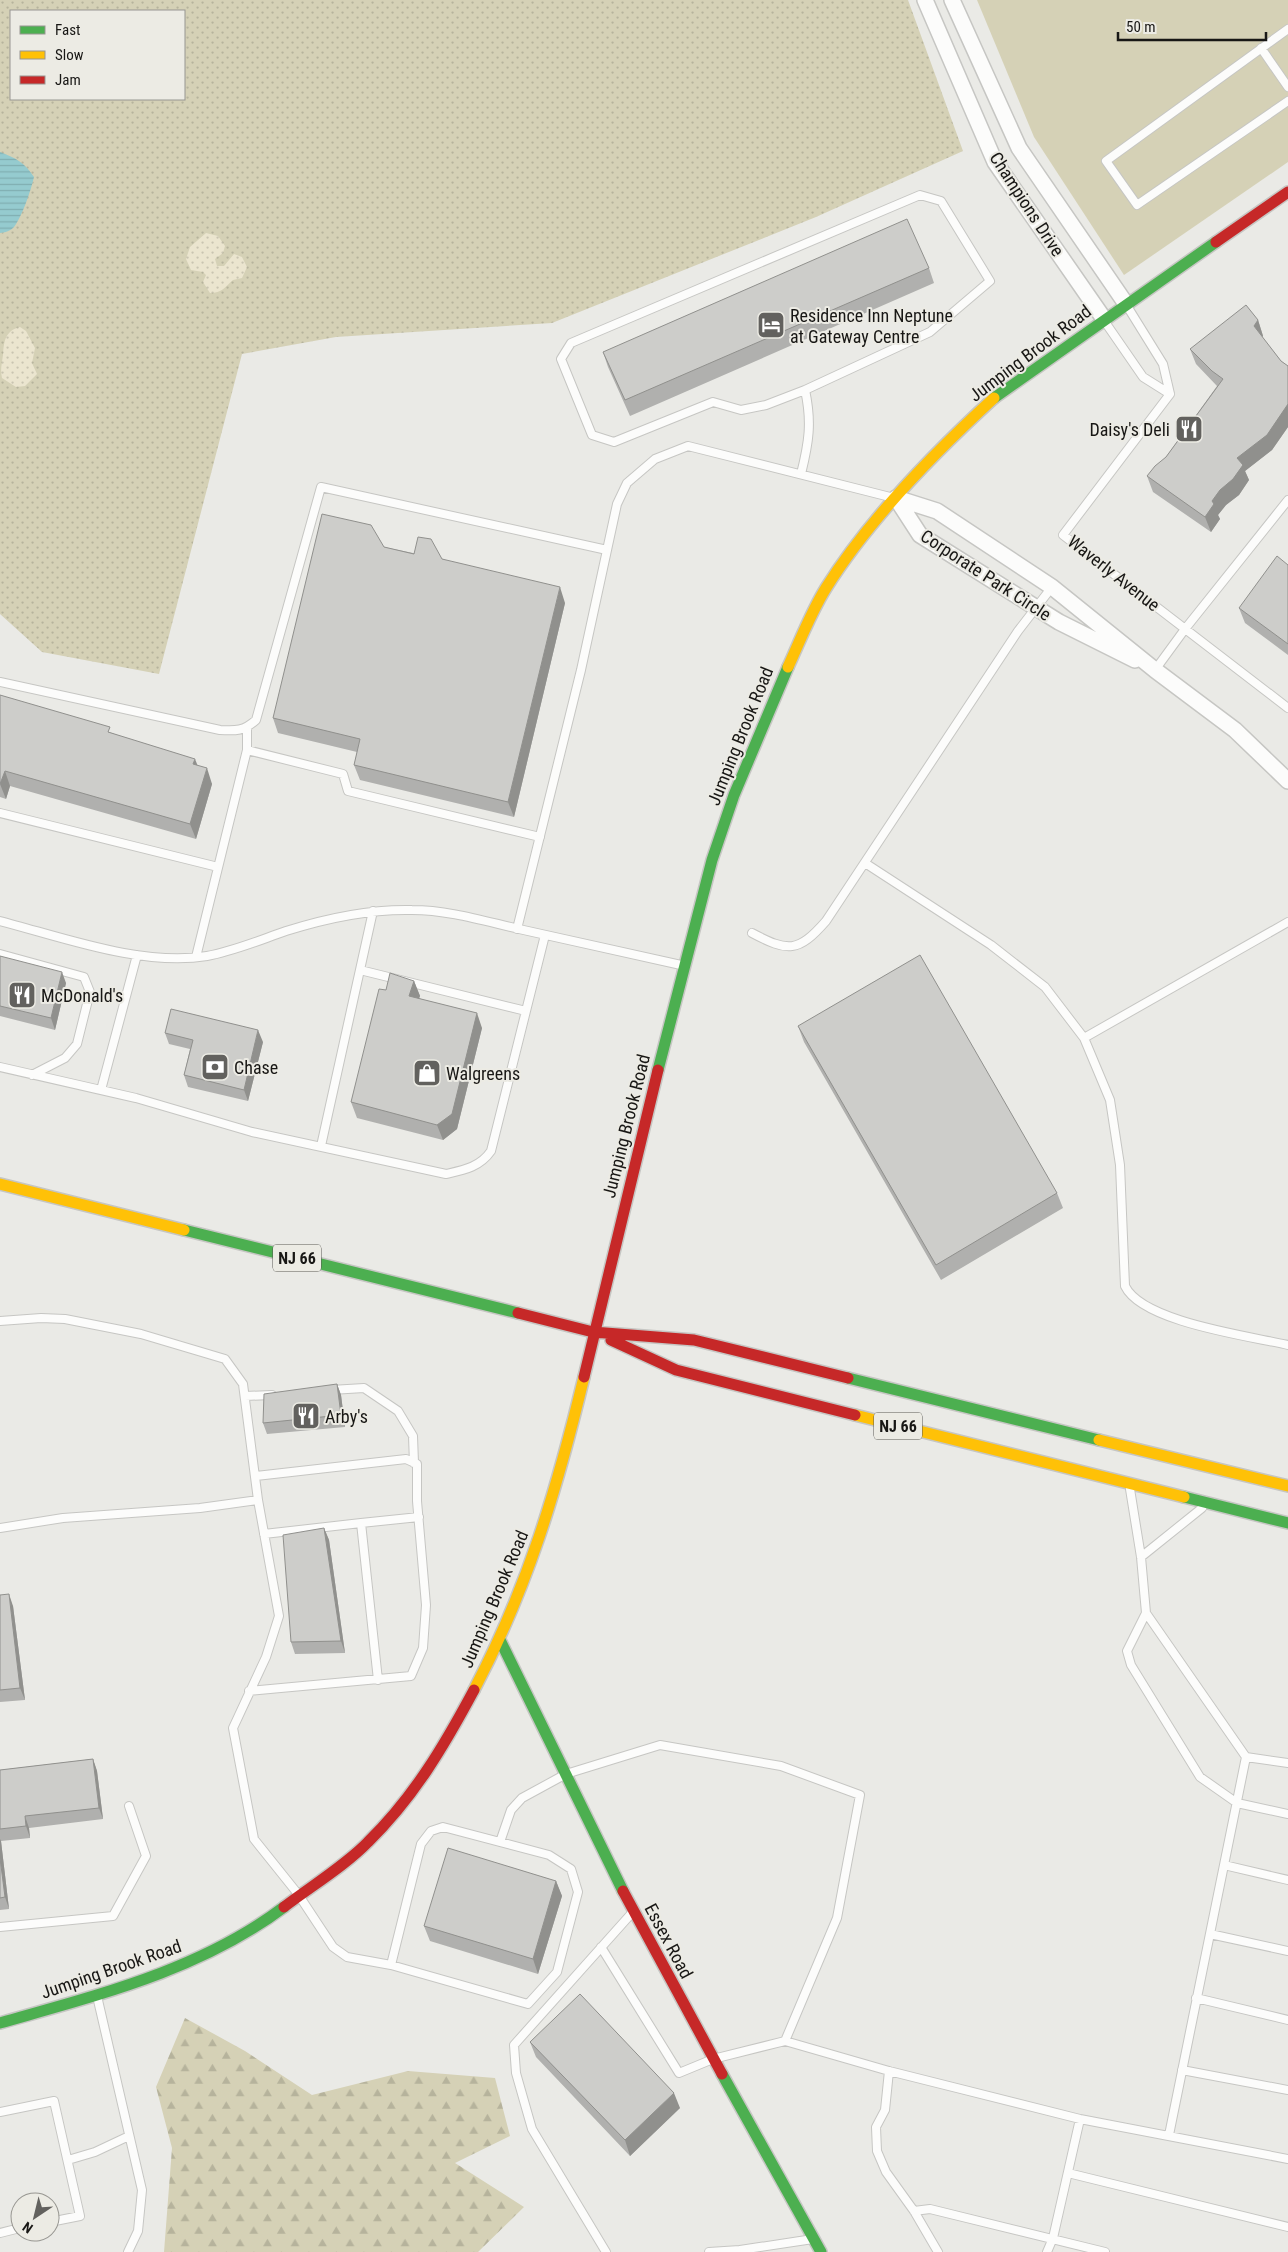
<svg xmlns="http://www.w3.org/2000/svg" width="1288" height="2252" viewBox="0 0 1288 2252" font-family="'Roboto Condensed',sans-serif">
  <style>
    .grass { fill: url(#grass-dots); fill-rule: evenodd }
    .forest { fill: url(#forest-firs) }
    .sand { fill: url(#sand-dots) }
    .pitch { fill: #d5d1b6 }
    .water { fill: url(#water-rules) }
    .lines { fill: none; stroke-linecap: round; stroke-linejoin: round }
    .lane-casing { stroke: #c6c6c3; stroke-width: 10 }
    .street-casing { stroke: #c6c6c3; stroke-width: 18 }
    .fast-casing { stroke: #c6c6c3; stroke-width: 14 }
    .slow-casing { stroke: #c6c6c3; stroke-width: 14 }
    .jam-casing { stroke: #c6c6c3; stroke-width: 14 }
    .lane { stroke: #fcfcfb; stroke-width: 8 }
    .street { stroke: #fcfcfb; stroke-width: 15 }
    .fast { stroke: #4caf50; stroke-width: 11 }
    .slow { stroke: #ffc107; stroke-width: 11 }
    .jam { stroke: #c62828; stroke-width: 11 }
    .wall { fill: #b0b0ae }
    .shaded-wall { fill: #90908d }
    .building { fill: #cdcdca; stroke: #90908d }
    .labels { text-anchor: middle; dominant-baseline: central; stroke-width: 4; stroke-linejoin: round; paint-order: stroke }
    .shield { fill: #ecebe4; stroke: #585753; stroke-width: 1 }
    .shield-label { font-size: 16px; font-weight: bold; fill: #181715 }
    .street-label { font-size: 18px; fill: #181715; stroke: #ecebe4 }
    .poi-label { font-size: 18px; fill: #181715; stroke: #ecebe4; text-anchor: start }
  </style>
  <defs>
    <pattern id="grass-dots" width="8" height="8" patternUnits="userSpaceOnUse" patternTransform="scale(1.25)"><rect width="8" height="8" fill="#d5d1b6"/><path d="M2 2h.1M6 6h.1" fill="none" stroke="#b6b39c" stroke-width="1.8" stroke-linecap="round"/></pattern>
    <pattern id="forest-firs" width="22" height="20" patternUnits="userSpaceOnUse" patternTransform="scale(1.25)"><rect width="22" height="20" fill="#d5d1b6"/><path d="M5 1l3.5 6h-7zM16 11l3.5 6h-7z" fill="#b6b39c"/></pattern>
    <pattern id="sand-dots" width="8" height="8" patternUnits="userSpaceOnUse" patternTransform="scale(1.25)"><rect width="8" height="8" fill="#ebe5cf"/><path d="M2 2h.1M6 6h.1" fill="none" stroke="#c9c4b1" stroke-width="1.8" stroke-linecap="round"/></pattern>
    <pattern id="water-rules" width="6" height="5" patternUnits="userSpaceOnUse" patternTransform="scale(1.25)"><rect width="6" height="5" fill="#95cbcf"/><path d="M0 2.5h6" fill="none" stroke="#80aeb1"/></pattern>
  </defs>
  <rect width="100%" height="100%" fill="#eaeae6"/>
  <path class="grass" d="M0,0H908L963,151L816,217L552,323L336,337L242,354L159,674L42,652L0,614ZM11,11H184V99H11Z"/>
  <path class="forest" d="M185,2018L245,2051L312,2095L408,2071L495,2078L510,2136L455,2163L524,2207L478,2252H164L172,2148L156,2087Z"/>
  <path class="sand" d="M206,233L218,236L225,246L223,253L215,259L217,266H224L234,254L242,257L247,267L242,278L233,280C225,287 222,293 210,293L203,282L206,275L203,272L191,270L186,259L190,247Z
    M20,327L26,331L35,348L32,363L37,374L25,386L16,387L2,378C0,369 2,364 3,355C4,341 5,331 20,327Z"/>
  <path class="pitch" d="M977,0H1288V162L1124,275L1034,137Z"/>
  <path class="water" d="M0,152C16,158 25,163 34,177C31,190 22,217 14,227C12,230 4,233 0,233Z"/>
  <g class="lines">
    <defs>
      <path id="lane" d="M1288,29L1106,161L1137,205L1288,101
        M1261,48L1288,87
        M1127,306L1163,364L1170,394L1063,535L1288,708
        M1105,322L1143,377L1170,394
        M801,474C809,442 812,422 805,390L930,332L990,281L941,201L920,195L571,343L561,359L592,435L614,442L713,402L741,410L766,405L805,390
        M1155,670L1185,629L1288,500
        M0,682L220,730C236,731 244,731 256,720L321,487L607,550
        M247,727V750
        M0,813L218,867
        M865,863L991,945L1045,987L1084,1038L1110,1100L1120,1165L1125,1286C1142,1322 1249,1336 1288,1345
        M0,921C62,937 143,967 207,956C234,951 260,940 286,931C327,918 369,909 412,910C448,910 484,921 519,929C573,941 627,953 681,965
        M517,929L581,670L617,504L627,483L655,459L688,446L894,498
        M752,933C788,952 798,953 826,921L1018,631L1052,587
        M0,954L84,977L90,992L77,1044L65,1058L32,1075
        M196,957L247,750L343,774L348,791L540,837
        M360,970L526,1011
        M1084,1038L1288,922
        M0,1067L136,1098L252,1132L446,1174C464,1170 480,1167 491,1151L545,935
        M101,1090L137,955
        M321,1146L373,911
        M0,1321L41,1318L65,1319L141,1334L225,1359L243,1384L258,1500L279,1616L266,1657L233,1728L254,1839L298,1894L333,1947L347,1957L391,1965L528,2004L557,1972L578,1892L571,1869L549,1855L443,1827L431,1831L421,1844L391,1965
        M331,1390L364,1388L398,1411L413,1436L414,1463
        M245,1396L272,1395
        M1130,1489L1141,1557L1146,1613L1127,1651L1131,1665L1200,1777L1237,1803L1288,1814
        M361,1523L419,1517
        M0,1528L63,1518L200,1508L258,1500
        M264,1534L361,1523L378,1680
        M1141,1557L1202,1508
        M1146,1613L1246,1757L1169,2135
        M249,1691L411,1676L423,1648L426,1605L417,1501V1464L406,1459L256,1476
        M1246,1757L1288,1763
        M500,1842L511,1810L522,1798L566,1774L660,1745L781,1766L860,1795L837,1918L785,2041
        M1224,1865L1288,1880
        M0,1927L113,1916L146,1856L129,1806
        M1210,1934L1288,1951
        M601,1947L679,2073L713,2059L785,2041L889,2071L1080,2119L1288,2159
        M97,1996L142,2190L138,2231L128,2252
        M1196,1998L1288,2020
        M1182,2070L1288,2090
        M889,2071L885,2110L876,2127L877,2151L886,2172L914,2211L938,2252
        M0,2112L54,2101L80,2216L50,2222
        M68,2160L95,2152L129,2136
        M1068,2173L1288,2227
        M914,2211L930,2209L1105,2252
        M0,2233L20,2228
        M606,2252L532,2129L516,2073L514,2045L631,1914
        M709,2252L740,2250
        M740,2252V2250L813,2239
        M1047,2252L1053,2238L1080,2119"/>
      <path id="street" d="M925,0L995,162L1104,319
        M952,0L1019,148L1126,304
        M896,498L937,511L1052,587L1155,670L1235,730L1288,781
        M896,498L920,535L1059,622L1135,660"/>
      <path id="fast" d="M994,398L1216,242
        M658,1070L712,860L734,795L788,667
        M184,1230L518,1313
        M848,1378L1099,1440
        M1184,1497L1288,1523
        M500,1640L623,1891
        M0,2023C98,1995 201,1970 284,1907
        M722,2074L821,2252"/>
      <path id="slow" d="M788,667C800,641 811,612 826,588C869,519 934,453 994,398
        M0,1184L184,1230
        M855,1415L1184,1497
        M1099,1440L1288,1486
        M474,1690C528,1587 557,1489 584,1377"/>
      <path id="jam" d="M1216,242L1288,192
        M518,1313L593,1332L694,1340L848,1378
        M611,1340L676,1370L855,1415
        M584,1377L658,1070
        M623,1891L722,2074
        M284,1907C310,1887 346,1865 368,1842C414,1797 444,1746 474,1690"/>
    </defs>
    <use href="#lane" class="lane-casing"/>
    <use href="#street" class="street-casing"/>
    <use href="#fast" class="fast-casing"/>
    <use href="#slow" class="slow-casing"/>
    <use href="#jam" class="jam-casing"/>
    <use href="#lane" class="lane"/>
    <use href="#street" class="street"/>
    <use href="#fast" class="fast"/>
    <use href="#slow" class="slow"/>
    <use href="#jam" class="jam"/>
  </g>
  <path class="wall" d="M929,268L934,283L630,416L608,367L603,352Z
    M1258,320L1263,336L1262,337L1281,361L1288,366V427L1272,450L1245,471L1249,480L1239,495L1226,505L1218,515L1220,519L1211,532L1153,492L1147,476L1166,457L1217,386L1196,364L1190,349Z
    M384,547L442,559L565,603L514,817L360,780L354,765L357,752L278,733L273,718Z
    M1288,565V655L1245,623L1239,608Z
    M0,695L112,733L198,766L212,784L196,839L10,786L6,799L0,797Z
    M0,956L66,983L55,1030L0,1016Z
    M414,981L420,996L419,998L482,1028L457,1129L443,1140L357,1118L351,1102L386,990Z
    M798,1026L1057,1193L1063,1208L941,1280L804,1042Z
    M165,1033L263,1042L248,1101L188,1087L184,1075L190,1049L169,1044Z
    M337,1384L341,1395L345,1427L267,1434L263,1423Z
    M324,1528L329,1540L345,1653L295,1654L291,1642Z
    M0,1595L13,1606L25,1700L0,1702Z
    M93,1759L97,1771L103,1819L29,1828L30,1838L1,1841L9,1909L0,1910V1770Z
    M556,1881L562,1896L538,1974L430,1941L424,1926Z
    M530,2042L680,2108L630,2156L536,2057Z"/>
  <path class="shaded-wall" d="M1258,320L1263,336L1259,341L1254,326Z
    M1288,404V427L1272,450L1245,471L1249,480L1239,495L1226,505L1218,515L1220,519L1211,532L1205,517L1212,501L1237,458Z
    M560,587L565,603L514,817L508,802Z
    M195,759L201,774L193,764Z
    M207,768L212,784L196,839L190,824Z
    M5,771L10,786L6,799L0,784Z
    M62,972L66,983L55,1030L51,1018Z
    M414,981L420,996L414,1011L409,996Z
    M477,1013L482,1028L457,1129L443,1140L437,1125Z
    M258,1030L263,1042L248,1101L244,1090Z
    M337,1384L341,1395L345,1427L341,1415Z
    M324,1528L329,1540L345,1653L341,1641Z
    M9,1594L13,1606L25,1700L20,1688Z
    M93,1759L97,1771L103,1819L99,1808Z
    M25,1816L29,1828L30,1838L26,1826Z
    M0,1839L1,1841L9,1909L5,1897L0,1858Z
    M556,1881L562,1896L538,1974L533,1959Z
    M674,2093L680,2108L630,2156L625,2140Z"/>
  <path class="building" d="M907,219L929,268L625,400L603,352Z
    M1246,305L1258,320L1254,326L1281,361L1288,366V404L1267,435L1237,458L1243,465L1233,479L1220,490L1212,501L1214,504L1205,517L1147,476L1155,466L1166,457L1223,379L1212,371L1190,349Z
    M322,514L371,525L384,547L414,554L418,537L431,539L442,559L560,587L508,802L354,765L360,739L273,718Z
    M1277,556L1288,565V644L1239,608Z
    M0,695L110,727L108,732L195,759L193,764L207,768L190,824L5,771L0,784Z
    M920,955L1057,1193L936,1265L798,1026Z
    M0,956L62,972L51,1018L0,1006Z
    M390,973L414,981L409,996L477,1013L452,1114L437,1125L351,1102L379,989L386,990Z
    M171,1009L258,1030L244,1090L184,1075L193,1040L165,1033Z
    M337,1384L341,1415L263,1423L264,1394Z
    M324,1528L341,1641L291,1642L283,1535Z
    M9,1594L20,1688L0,1690V1595Z
    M93,1759L99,1808L25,1816L26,1826L0,1829V1770Z
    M448,1848L556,1881L533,1959L424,1926Z
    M0,1858L5,1897L0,1898Z
    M580,1994L674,2093L625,2140L530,2042Z"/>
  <defs>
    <symbol id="hotel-square" viewBox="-11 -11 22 22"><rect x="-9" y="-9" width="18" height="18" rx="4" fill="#62615e" stroke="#ecebe4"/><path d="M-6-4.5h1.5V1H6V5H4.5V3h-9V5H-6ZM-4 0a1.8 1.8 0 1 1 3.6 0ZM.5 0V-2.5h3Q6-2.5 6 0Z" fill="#fff"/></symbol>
    <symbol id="restaurant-square" viewBox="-11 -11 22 22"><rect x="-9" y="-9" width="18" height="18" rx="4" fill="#62615e" stroke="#ecebe4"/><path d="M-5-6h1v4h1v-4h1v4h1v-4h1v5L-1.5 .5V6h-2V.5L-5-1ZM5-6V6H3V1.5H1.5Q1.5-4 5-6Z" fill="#fff"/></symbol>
    <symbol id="bank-square" viewBox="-11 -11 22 22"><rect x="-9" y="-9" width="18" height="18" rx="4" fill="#62615e" stroke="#ecebe4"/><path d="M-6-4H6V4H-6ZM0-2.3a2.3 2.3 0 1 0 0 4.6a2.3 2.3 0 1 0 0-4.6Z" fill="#fff"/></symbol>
    <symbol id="shop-square" viewBox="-11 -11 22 22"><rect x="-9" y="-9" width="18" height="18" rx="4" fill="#62615e" stroke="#ecebe4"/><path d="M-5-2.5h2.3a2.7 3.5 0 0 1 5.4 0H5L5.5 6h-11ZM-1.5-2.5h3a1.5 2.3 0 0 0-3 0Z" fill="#fff"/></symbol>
  </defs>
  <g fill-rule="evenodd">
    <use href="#hotel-square" x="755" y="309" width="32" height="32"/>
    <use href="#restaurant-square" x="1173" y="413" width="32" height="32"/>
    <use href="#restaurant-square" x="6" y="979" width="32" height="32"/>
    <use href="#bank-square" x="199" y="1051" width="32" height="32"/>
    <use href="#shop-square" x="411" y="1057" width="32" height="32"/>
    <use href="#restaurant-square" x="290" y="1400" width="32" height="32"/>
  </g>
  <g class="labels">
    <g class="shield">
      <rect x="273" y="1244.5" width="48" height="27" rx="4"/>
      <rect x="874" y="1412.5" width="48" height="27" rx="4"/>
    </g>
    <g class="shield-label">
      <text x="297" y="1258">NJ 66</text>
      <text x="898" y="1426">NJ 66</text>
    </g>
    <g class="street-label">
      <text transform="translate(1027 204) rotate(57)">Champions Drive</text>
      <text transform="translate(1030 353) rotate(-37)">Jumping Brook Road</text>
      <text transform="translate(1114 573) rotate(38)">Waverly Avenue</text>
      <text transform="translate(986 575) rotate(33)">Corporate Park Circle</text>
      <text transform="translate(740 736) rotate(-68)">Jumping Brook Road</text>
      <text transform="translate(626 1126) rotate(-76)">Jumping Brook Road</text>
      <text transform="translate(494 1599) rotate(-67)">Jumping Brook Road</text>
      <text transform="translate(669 1941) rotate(62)">Essex Road</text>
      <text transform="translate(111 1969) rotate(-19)">Jumping Brook Road</text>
    </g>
    <g class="poi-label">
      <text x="790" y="315">Residence Inn Neptune<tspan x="790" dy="21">at Gateway Centre</tspan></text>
      <text x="1170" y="429" text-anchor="end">Daisy's Deli</text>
      <text x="41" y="995">McDonald's</text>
      <text x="234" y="1067">Chase</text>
      <text x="446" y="1073">Walgreens</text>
      <text x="325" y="1416">Arby's</text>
    </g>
  </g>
  <rect x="10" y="10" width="175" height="90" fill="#ecebe4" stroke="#979691"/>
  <rect x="20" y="26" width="25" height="8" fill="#4caf50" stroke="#979691"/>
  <text x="55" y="35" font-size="15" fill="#181715">Fast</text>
  <rect x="20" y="51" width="25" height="8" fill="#ffc107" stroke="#979691"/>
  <text x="55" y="60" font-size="15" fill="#181715">Slow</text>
  <rect x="20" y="76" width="25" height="8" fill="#c62828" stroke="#979691"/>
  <text x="55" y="85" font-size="15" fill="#181715">Jam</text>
  <g transform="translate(35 2217) rotate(215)"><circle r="24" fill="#ecebe4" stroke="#979691"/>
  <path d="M0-4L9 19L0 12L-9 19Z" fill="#62615e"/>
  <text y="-8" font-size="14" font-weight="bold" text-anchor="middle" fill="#181715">N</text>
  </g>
  <path d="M1118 32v8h148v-8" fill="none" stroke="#181715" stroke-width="2.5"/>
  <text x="1126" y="32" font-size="15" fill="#181715" stroke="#ecebe4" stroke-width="4" paint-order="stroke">50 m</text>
</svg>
